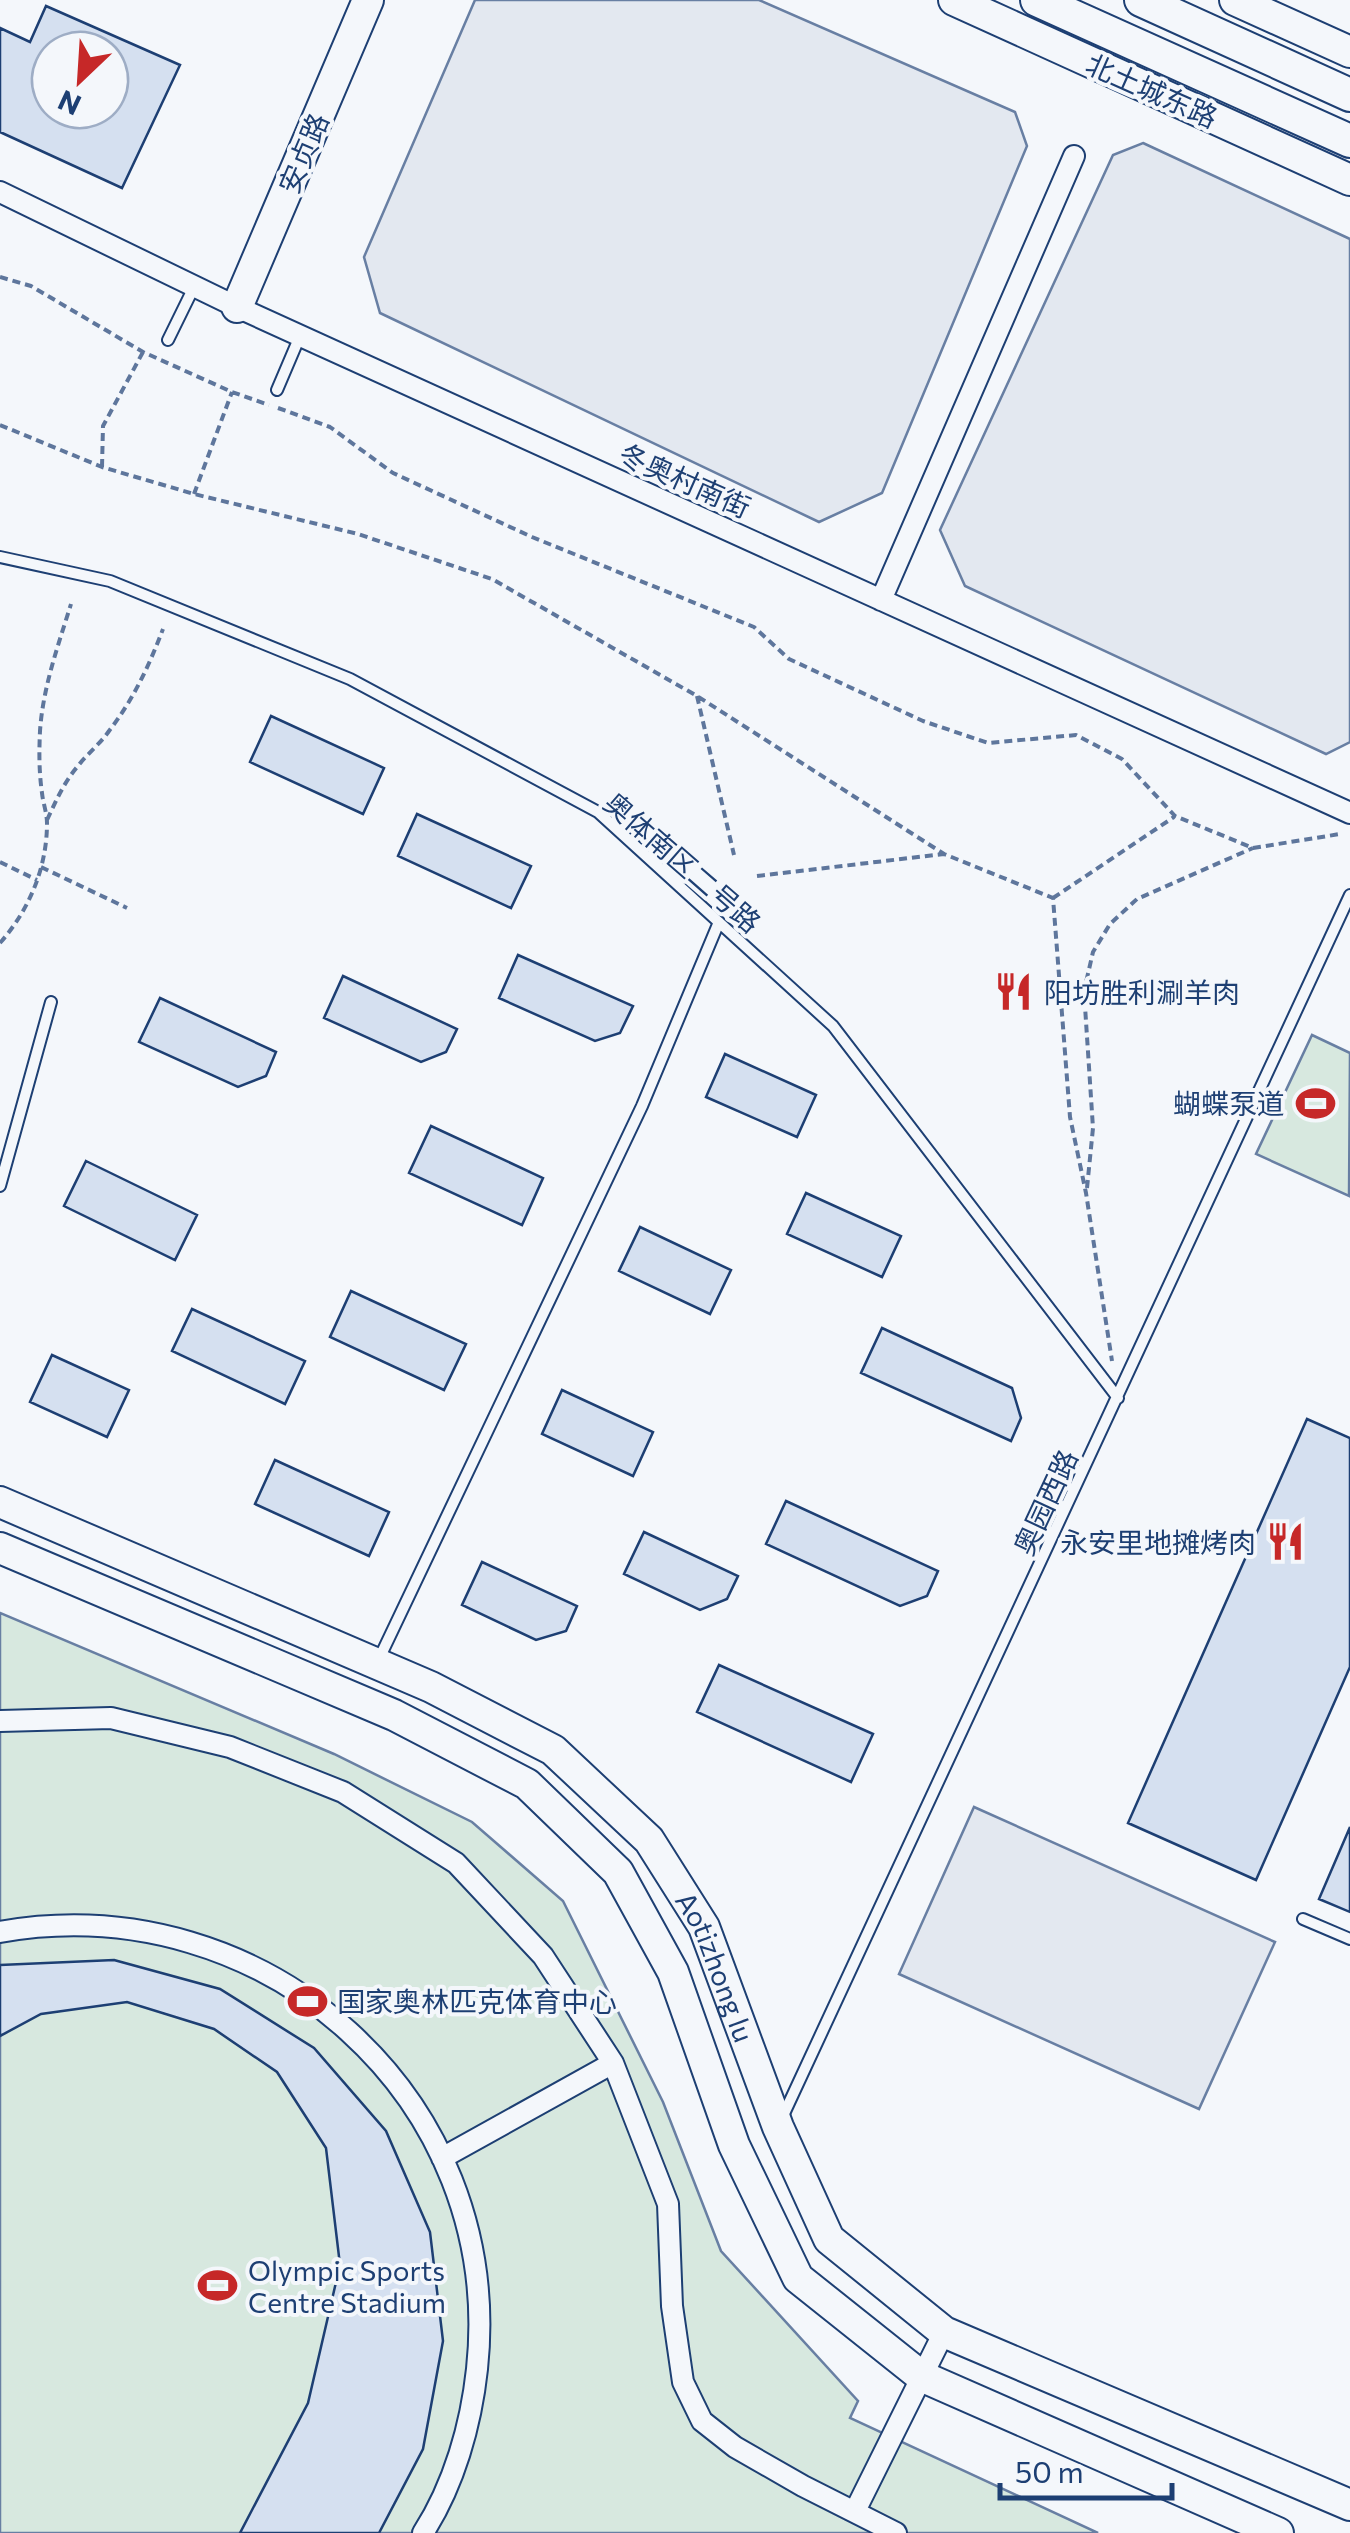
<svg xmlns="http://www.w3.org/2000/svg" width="1350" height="2533" viewBox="0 0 1350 2533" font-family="Commissioner,'Noto Sans SC',sans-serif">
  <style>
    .green { fill: #d7e8df; stroke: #687fa3; stroke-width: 2.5 }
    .parking { fill: #e3e8f0; stroke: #687fa3; stroke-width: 2.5 }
    .building { fill: #d5e0f0; stroke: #1d3f73; stroke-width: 2.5; fill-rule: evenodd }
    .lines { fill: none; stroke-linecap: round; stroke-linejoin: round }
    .lane-casing { stroke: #1d3f73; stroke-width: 14 }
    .street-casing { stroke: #1d3f73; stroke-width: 24 }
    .secondary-casing { stroke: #1d3f73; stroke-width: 34 }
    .primary-casing { stroke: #1d3f73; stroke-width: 36 }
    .path { stroke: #5e769c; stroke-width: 4; stroke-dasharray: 8 5; stroke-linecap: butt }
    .lane { stroke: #f4f7fb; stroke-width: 10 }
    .street { stroke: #f4f7fb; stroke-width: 20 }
    .secondary { stroke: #f4f7fb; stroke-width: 30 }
    .primary { stroke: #f4f7fb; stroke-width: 32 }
    .labels { text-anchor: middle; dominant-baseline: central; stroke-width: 8; stroke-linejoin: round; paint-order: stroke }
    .street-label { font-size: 28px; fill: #1d3f73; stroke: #f4f7fb }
    .poi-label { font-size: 28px; fill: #1d3f73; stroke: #f4f7fb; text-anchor: start }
  </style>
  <rect width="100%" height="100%" fill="#f4f7fb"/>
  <path class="green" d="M1312,1035L1350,1053L1349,1196L1256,1154Z
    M0,1613L334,1754L472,1822L563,1901L663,2102L721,2251L858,2401L850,2418L1098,2533H0Z"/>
  <path class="parking" d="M475,0H759L1015,112L1027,146L882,493L819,522L380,313L364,257Z
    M1143,143L1350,239V742L1326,754L965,586L940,530L1113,155Z
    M974,1807L1275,1942L1199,2109L899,1974Z"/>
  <path class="building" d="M46,6L180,65L122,188L0,132V28L30,42ZM50,50H110V110H50Z
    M271,716L384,768L363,814L250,762Z
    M417,814L531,866L511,908L398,856Z
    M518,955L633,1006L620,1033L595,1041L499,998Z
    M343,976L457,1029L446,1052L421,1062L324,1018Z
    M160,998L276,1052L266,1076L238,1087L139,1042Z
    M725,1054L816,1095L797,1137L706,1097Z
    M431,1126L543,1178L522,1225L409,1173Z
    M86,1161L197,1215L175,1260L64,1206Z
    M806,1193L901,1236L882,1277L787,1234Z
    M640,1227L731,1270L710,1314L619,1271Z
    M351,1291L466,1344L444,1390L330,1337Z
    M192,1309L305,1361L285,1404L172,1351Z
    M882,1328L1012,1388L1021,1418L1011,1441L861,1373Z
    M52,1355L129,1390L107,1437L30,1402Z
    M562,1390L653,1432L633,1476L542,1434Z
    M1307,1419L1350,1438V1667L1256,1880L1128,1823Z
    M275,1460L389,1512L369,1556L255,1504Z
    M786,1501L938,1571L927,1596L900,1606L766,1544Z
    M644,1532L738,1576L727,1599L700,1610L624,1574Z
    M482,1562L577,1606L566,1631L536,1640L462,1605Z
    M719,1665L873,1734L851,1782L697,1712Z
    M1350,1827V1912L1319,1899Z
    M114,1960L220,1989L314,2048L386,2131L430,2232L443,2341L423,2449L379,2533H240L308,2403L340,2265L326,2148L277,2072L214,2029L127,2002L41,2014L0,2036V1965Z"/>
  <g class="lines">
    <defs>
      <path id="lane" d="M168,340L194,287
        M277,390L300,336
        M0,557L110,581L350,679L598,812L833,1026L1118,1398
        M0,1186L51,1002
        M378,1661L642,1106L719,922
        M1303,1919L1350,1939
        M782,2118L1350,895"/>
      <path id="street" d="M0,192L237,307L1350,813
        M881,600L1074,156
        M0,1721L111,1718L230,1747L343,1792L456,1863L543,1956L613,2063L668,2204L672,2306L683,2382L702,2421L735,2447L803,2486L896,2533
        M0,1932C264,1885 506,2098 477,2369C471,2425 454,2485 423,2533
        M442,2158L613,2063
        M855,2511L944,2332"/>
      <g id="secondary">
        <path d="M954,0L1350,180"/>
        <path d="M1235,0L1350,52"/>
        <path d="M237,307L368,0"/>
        <path id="s1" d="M0,1502L431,1687L553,1750L649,1840L704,1927L778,2127L829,2239L944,2332L1350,2505"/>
        <path d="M0,1548L394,1715L527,1784L618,1872L673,1972L734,2145L798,2278L921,2376L1278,2533"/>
      </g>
      <path id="primary" d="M1037,0L1350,141
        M1141,0L1350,95"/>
    </defs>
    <use href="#lane" class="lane-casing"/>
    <use href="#street" class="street-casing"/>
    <use href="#secondary" class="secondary-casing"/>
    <use href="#primary" class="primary-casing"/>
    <path class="path" d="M0,277L31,286L143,352L232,392L269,405
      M278,408L330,427L393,473L532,537L754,627L789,659L923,721L988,743L1076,735L1122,759L1175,816L1253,848L1340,834
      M0,425L102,467L194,494L358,534L492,579L697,696L944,854L1053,898L1070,1117L1086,1193L1112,1361
      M102,467L103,426L143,352
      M194,494L232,392
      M697,696L734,855
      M47,820C56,801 64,782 78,766C87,754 100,744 109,731C133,700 149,666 163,629
      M0,862L37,880
      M41,867L127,908
      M757,876L944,854
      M1053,898L1174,817
      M0,943C29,910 47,868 47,823C47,813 43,803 42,793C39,772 39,752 40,731C43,687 58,646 71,604
      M1087,1188L1093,1128L1084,991L1093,952L1110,924L1137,899L1253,848"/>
    <use href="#lane" class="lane"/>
    <use href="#street" class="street"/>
    <use href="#secondary" class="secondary"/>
    <use href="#primary" class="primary"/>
  </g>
  <defs>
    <symbol id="restaurant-bare" viewBox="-9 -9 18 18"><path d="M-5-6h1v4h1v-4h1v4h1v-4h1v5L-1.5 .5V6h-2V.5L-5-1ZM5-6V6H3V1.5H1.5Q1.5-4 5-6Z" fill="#c62828" stroke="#f4f7fb" stroke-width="2.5" paint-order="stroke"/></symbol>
    <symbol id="stadium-bare" viewBox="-9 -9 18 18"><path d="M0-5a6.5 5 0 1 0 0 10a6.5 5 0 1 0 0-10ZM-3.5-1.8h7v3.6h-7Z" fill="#c62828" stroke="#f4f7fb" stroke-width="2.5" paint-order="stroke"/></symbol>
  </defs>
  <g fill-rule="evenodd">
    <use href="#restaurant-bare" x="986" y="964" width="55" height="55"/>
    <use href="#stadium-bare" x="1288" y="1076" width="55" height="55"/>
    <use href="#restaurant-bare" x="1258" y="1514" width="55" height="55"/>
    <use href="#stadium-bare" x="280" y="1974" width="55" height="55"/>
    <use href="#stadium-bare" x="190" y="2258" width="55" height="55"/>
  </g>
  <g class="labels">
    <g class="street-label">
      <text transform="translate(1152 90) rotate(24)">北土城东路</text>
      <text transform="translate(303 153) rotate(-67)">安贞路</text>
      <text transform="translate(685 480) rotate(24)">冬奥村南街</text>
      <text transform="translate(683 862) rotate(41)">奥体南区二号路</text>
      <text transform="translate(1045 1502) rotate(-65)">奥园西路</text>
      <text stroke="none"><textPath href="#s1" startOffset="882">Aotizhong lu</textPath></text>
    </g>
    <g class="poi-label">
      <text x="1044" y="992">阳坊胜利涮羊肉</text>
      <text x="1285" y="1103" text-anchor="end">蝴蝶泵道</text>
      <text x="1256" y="1542" text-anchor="end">永安里地摊烤肉</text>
      <text x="337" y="2001">国家奥林匹克体育中心</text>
      <text x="248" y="2270">Olympic Sports<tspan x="248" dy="32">Centre Stadium</tspan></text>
    </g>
  </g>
  <g transform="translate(80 80) rotate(205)"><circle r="48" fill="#f4f7fb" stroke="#9eadc5" stroke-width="2.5"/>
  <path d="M0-8L18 38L0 25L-18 38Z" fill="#c62828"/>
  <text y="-15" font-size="28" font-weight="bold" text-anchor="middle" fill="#1d3f73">N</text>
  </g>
  <path d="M1000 2483v15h172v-15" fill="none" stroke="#1d3f73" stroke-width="5"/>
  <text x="1015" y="2483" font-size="30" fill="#1d3f73" stroke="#f4f7fb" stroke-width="8" paint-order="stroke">50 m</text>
</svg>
